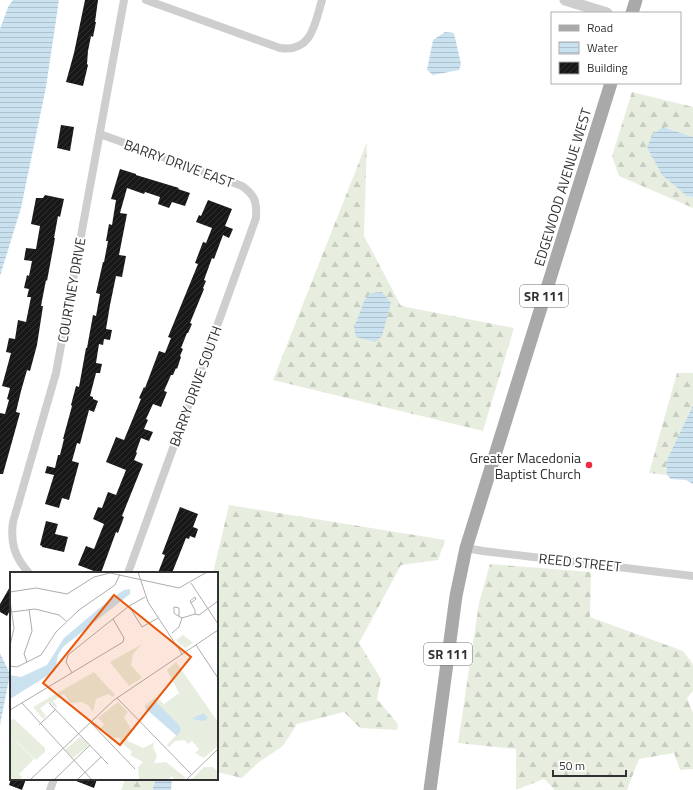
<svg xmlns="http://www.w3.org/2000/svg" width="693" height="790" viewBox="0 0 693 790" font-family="'Titillium Web',sans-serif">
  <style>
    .forest { fill: url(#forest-firs) }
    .water { fill: url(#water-rules) }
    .building { fill: url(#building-hatch) }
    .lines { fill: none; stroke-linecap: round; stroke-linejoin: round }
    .minor { stroke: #cecece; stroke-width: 8 }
    .tertiary { stroke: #cecece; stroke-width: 11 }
    .primary { stroke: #a9a9a9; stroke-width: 13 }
    .poi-dot { fill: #ee2d42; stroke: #fff; stroke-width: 1.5 }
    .labels { text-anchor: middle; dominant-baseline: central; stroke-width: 4; stroke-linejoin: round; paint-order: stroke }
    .shield { fill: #fff; stroke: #6f6f6f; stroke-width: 1 }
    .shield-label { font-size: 13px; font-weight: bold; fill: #313131 }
    .street-label { font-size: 14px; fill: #313131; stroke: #fff }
    .poi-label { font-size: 14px; fill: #313131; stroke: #fff; text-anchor: end }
    .inset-road { fill: none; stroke: #adadad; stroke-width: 1 }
    .view { fill: #e8590c; fill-opacity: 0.15; stroke: #e8590c; stroke-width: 2 }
    .inset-edge { fill: none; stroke: #313131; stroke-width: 2 }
  </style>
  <defs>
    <pattern id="forest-firs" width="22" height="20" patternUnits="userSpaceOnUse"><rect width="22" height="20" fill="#e8eedf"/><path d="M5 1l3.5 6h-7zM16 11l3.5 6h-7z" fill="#c7cdc0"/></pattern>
    <pattern id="water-rules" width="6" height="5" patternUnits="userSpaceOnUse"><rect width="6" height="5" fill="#cae2ef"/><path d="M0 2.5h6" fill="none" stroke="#aec2cd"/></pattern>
    <pattern id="building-hatch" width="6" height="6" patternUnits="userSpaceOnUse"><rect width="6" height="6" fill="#181818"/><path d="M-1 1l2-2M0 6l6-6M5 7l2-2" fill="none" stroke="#313131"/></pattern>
  </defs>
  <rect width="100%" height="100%" fill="#fff"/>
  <path class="forest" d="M632,92L693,107V137L663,127L687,196L693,197V208L619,176L612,156Z
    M367,142L364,236L401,306L514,328L483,431L273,380Z
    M677,373H693V405L666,462L667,475L649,473Z
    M229,505L445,540L438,560L401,565L359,643L381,679L377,699L398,724L397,730L360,728L344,712L297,724L283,746L259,762L242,778L217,772V573H213Z
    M490,564L591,572L590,617L683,651L693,664V691L687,698L693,713V769L680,770L674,753L639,759L627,790H555L544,779L516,790V749L458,743L479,603Z
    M125,779H156L152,790H121Z"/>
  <path class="water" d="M13,0H59L46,87L21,208L0,276V29L8,7Z
    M445,32L454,33L461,64L459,70L433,75L427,70L433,40Z
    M663,127L693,137V197L687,196L662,175L647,147L653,134Z
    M382,292L391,303L382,336L375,342L356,337L354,328L365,299L371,293Z
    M693,405V484L686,480L671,479L667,475L666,462Z
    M0,653L10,674L0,725Z
    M156,779H172L171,790H152Z"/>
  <path class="building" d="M85,0H98L95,22H96L93,37L91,36L88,51L87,64L88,65L83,86L66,82L74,53Z
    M61,125L74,127L70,151L57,148Z
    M120,169L136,174V175L179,188L178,189L190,193L185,206L172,202L169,208L158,204L160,197L145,192L144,194L127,188L120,213L127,214L119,255L126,256L122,277L116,276L110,305L106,329L112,330L110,340L104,339L103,345L99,344L96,363L102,364L100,373H96L90,396L93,397V399L98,401L94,412L89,410L80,444L77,443L72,461L79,463L69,500L62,498L59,508L45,504L54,475L45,473L47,466L55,468L58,455H60L64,439H63L72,406L71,405L76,386L79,387L86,348H87L93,315L96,316L100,294L96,293L103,262H104L108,241H106L109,224L112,225L116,200L111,199Z
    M45,195L64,199L60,217L58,216L54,238H55L47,281L46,280L41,306H43L37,345L30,371L27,370L21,391L16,412L20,413L3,474H0V413L5,414L9,400L7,399L10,388L2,386L11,353L6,352L9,338L15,339L18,320L26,322L31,297H27L29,289L24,288L27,275L29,276L32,261L24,260L26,248L35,249H36L40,226L31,224L36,198H43Z
    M208,200L232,209L225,226L233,229L229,238L223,235L214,259L212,258L204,280L206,281L203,288L204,289L190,323L192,324L188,333H187L181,348L183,349L180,356L181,357L177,369L176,368L173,375H171L164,391L167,392L161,407L153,404L146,419L148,420L144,429L153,432L149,441L141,438L136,452L137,453L134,460L143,464L122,516L124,517L118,533L116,532L101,573H99L78,565L86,546L94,549L104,524L93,519L98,507L102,508L108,492L116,495L126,470L106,462L116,437L124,440L141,399L139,398L144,387L145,388L159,351L165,353L171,338L168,337L198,264L195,263L203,242L206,243L212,228L196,222L199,215L201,216Z
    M180,507L198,514L193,527L198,529L195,538L190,536L189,539L186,538L172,573H158L165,555L162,554Z
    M46,521L58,524L55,534L68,537L64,552L42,547V546L40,545Z
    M11,585V608L7,616L0,612V604Z
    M11,779H26L22,790L9,785Z
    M71,779H97L94,788Z"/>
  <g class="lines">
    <path class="minor" d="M146,0L280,48C312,53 315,23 322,0
      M100,134L242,186C255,195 257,202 256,218L128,573
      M466,548L483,551L693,576
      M29,573C15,558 10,543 13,522L56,373L124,0
      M50,790L54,779"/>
    <path class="tertiary" d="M565,0L607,13"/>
    <path class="primary" d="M632,13L636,0
      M430,790L456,596L466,548L611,83"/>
  </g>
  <circle class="poi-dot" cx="589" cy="465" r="4"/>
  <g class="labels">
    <g class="shield">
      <rect x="520" y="285" width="48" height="22" rx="3"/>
      <rect x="424" y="643" width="48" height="22" rx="3"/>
    </g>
    <g class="shield-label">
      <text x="544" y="296">SR 111</text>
      <text x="448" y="654">SR 111</text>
    </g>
    <g class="street-label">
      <text transform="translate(179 163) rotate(20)">BARRY DRIVE EAST</text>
      <text transform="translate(562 187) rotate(-73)">EDGEWOOD AVENUE WEST</text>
      <text transform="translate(71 290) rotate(-80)">COURTNEY DRIVE</text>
      <text transform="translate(195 386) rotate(-70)">BARRY DRIVE SOUTH</text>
      <text transform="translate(580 562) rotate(6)">REED STREET</text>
    </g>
    <g class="poi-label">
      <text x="581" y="457">Greater Macedonia<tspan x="581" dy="16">Baptist Church</tspan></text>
    </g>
  </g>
  <g transform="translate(10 572)">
    <rect width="208" height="208" fill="#fff"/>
    <path d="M173,63L183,71L175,76L166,68ZM132,72L123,82L121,93L132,106L119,114L100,90ZM166,90L208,150V174L194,186L185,181L189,177L182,169L178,172L174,168L165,169L159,175L157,173L171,158L134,134L146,125L154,132L169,121L157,98ZM84,100L105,123L103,125L98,122L86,127L83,140L78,133L72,130L61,131L54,122L43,129L47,134L46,136L39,130L30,136L36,144L33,147L23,135ZM108,130L118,140L114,145L121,157V161L117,165L118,169L133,176L145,170L143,175L147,184L144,191L156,190L175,205L174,208H165L162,204L157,208H129L128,195L133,190L120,183L122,180L110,169L111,167L107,165L101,168L95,158L90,157L94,152L88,146ZM4,147L35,176V180L26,188L0,163V148ZM70,165L78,171L77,175L63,186L55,178ZM194,195H203L208,200V208H181Z" fill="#e8eedf"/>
    <path d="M0,163L24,187L9,202L12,205L10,208H0Z" fill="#e8eedf"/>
    <path d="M120,17V22L53,75L48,83L45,99L0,127V103L11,105L37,93L54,66L98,29L114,18ZM146,130L169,153L171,158L167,164L135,136ZM194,141L198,146L194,149L181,147Z" fill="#cae2ef"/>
    <path class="inset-road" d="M128,0L138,30L172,82M181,11L208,52M0,20L26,16L57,22L84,5L100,1L169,16L197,0M0,29L4,56L0,74M181,31L186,27L185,25L180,29L181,31L185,38V42L189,43L208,29M119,34L132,55L148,46M2,40L25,37L49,43L56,49M169,44V36L164,35V41L165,42L172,46M162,61L169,55L172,46L185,42M186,73L208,106M17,90L14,82L22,59L19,37M0,94L7,95L31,83L46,60L69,38L105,13L110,2M62,101L56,90L58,83L119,34L135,25M107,126L181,202M12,131L82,208M39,131L98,192M0,138L113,70L114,66L103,47M80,150L125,197M29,153L46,137M20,208L104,128L208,58M44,208L80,173M67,208L91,185M176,208L208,177"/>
    <path class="view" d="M104,23L181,85L110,173L33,111Z"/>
    <rect width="208" height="208" class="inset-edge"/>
  </g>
  <rect x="551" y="12" width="130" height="72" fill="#ffffff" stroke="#adadad"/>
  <rect x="559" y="25" width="20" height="6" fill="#a9a9a9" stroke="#adadad"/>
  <text x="587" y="32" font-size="12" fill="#313131">Road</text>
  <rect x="559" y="42" width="20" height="12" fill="url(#water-rules)" stroke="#adadad"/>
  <text x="587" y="52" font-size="12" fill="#313131">Water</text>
  <rect x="559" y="62" width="20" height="12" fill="url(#building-hatch)" stroke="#adadad"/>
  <text x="587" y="72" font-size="12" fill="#313131">Building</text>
  <path d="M553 770v6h73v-6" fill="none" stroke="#313131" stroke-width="2"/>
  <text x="559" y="770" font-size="12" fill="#313131" stroke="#ffffff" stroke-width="3" paint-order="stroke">50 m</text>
</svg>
